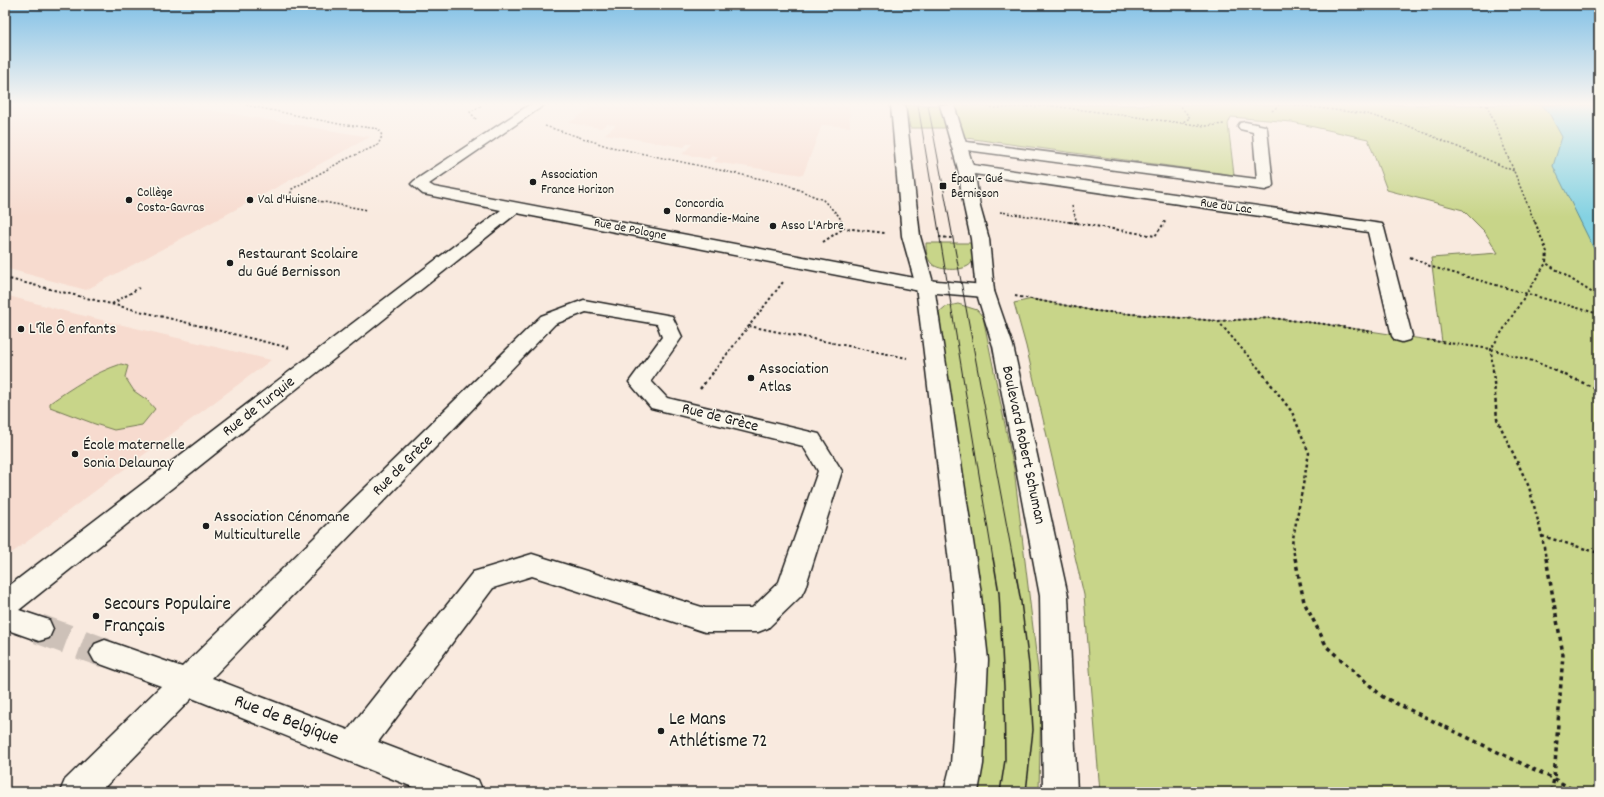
<svg xmlns="http://www.w3.org/2000/svg" width="1604" height="797" viewBox="0 0 1604 797" font-family="Dekko,sans-serif">
  <style>
    .built { fill: #f7dbcf }
    .green { fill: #c8d589; stroke: #727852 }
    .water { fill: #84d2e2; stroke: #5a8993 }
    .lines { fill: none; stroke-linecap: round; stroke-linejoin: round }
    .minor-tunnel { stroke: #cdc1b8; stroke-width: 30; stroke-dasharray: 30 15; stroke-linecap: butt }
    .minor-casing { stroke: #1c1c1c; stroke-width: 3 }
    .tertiary-casing { stroke: #1c1c1c; stroke-width: 3 }
    .path-far3 { stroke: #1c1c1c; stroke-width: 1.5; stroke-dasharray: 2 2; stroke-linecap: butt }
    .path-far2 { stroke: #1c1c1c; stroke-width: 2; stroke-dasharray: 2.5 2.5; stroke-linecap: butt }
    .path-far1 { stroke: #1c1c1c; stroke-width: 2.5; stroke-dasharray: 3 3; stroke-linecap: butt }
    .path { stroke: #1c1c1c; stroke-width: 3.5; stroke-dasharray: 4 4; stroke-linecap: butt }
    .minor { fill: #fbf7ec; fill-rule: evenodd }
    .tertiary { fill: #fbf7ec; fill-rule: evenodd }
    .tram-far1 { stroke: #1c1c1c; stroke-width: 1 }
    .tram { stroke: #1c1c1c; stroke-width: 1.5 }
    .poi-dot { fill: #1c1c1c; stroke: #fbf7ec; stroke-width: 1.5 }
    .labels { text-anchor: middle; dominant-baseline: central; stroke-width: 3; stroke-linejoin: round; paint-order: stroke }
    .far-poi-label { font-size: 13px; fill: #1c1c1c; stroke: #fbf7ec; text-anchor: start }
    .far-street-label { font-size: 13px; fill: #1c1c1c; stroke: #fbf7ec }
    .poi-label { font-size: 16px; fill: #1c1c1c; stroke: #fbf7ec; text-anchor: start }
    .street-label { font-size: 16px; fill: #1c1c1c; stroke: #fbf7ec }
    .near-poi-label { font-size: 19px; fill: #1c1c1c; stroke: #fbf7ec; text-anchor: start }
    .near-street-label { font-size: 19px; fill: #1c1c1c; stroke: #fbf7ec }
  </style>
  <rect width="100%" height="100%" fill="#f9eadf"/>
  <filter id="ink" filterUnits="userSpaceOnUse"><feTurbulence type="fractalNoise" baseFrequency=".025" numOctaves="2"/><feDisplacementMap in="SourceGraphic" scale="8" xChannelSelector="R" yChannelSelector="G"/><feConvolveMatrix kernelMatrix="1 2 1 2 8 2 1 2 1" color-interpolation-filters="sRGB"/></filter>
  <g filter="url(#ink)">
    <path class="built" d="M5,105H178L370,137L86,290L5,268Z
      M595,105H849L850,127L822,125L803,175L714,162L718,157L712,156L709,159L682,154L692,144H687L684,147L605,134L616,125L607,124L601,128L569,123Z
      M5,295L68,312L271,360L5,558Z"/>
    <path class="green" d="M906,105H940L946,128H910Z
      M953,105H1599V792H1100L1084,595L1026,346L1014,303L1032,299L1095,311L1218,321L1271,318L1324,324L1442,342L1431,258L1498,253L1485,232L1463,210L1387,190L1368,139L1292,122L1231,117L1228,124L1234,175L959,137Z
      M926,243H971C972,249 975,256 972,262C967,272 939,271 932,264C926,258 926,250 926,243Z
      M958,304L977,310L983,317L1014,469L1041,695L1039,792H976L938,313L945,307Z
      M121,364L128,366L125,377L134,391L147,400L155,409L142,425L114,430L95,424L50,407V403C73,387 94,373 121,364Z"/>
    <path class="water" d="M1542,105H1599V259L1553,166L1562,137L1549,113Z"/>
    <g class="lines">
      <path class="minor-tunnel" d="M39,629L105,653"/>
      <defs>
        <path id="minor" d="M529,105H544L429,184L434,187L925,280L985,285L992,287L994,291L992,295L985,297L925,292L517,213L19,610L49,620L53,629L49,638L39,641L5,629V589L501,210L423,194L411,184L414,181Z
          M1245,122L1265,126L1267,129L1273,185L1271,188L1265,190L959,149L954,148L952,145L954,142L959,141L1257,179L1253,132L1240,129L1238,126L1240,123Z
          M966,164L1382,224L1384,228L1412,336L1409,340L1402,342L1395,340L1392,336L1368,232L961,172L958,169L961,166Z
          M584,300L672,316L682,337L651,381L667,398L819,434L842,471L805,588L801,596L768,628L758,632H705L532,576L493,588L378,742L478,780L483,792H425L192,698L100,792H60L65,780L161,686L95,662L90,653L95,644L105,640L182,667L541,316ZM586,312L657,324L662,337L629,382L651,408L803,446L818,471L779,582L752,608H705L532,554L483,569L473,572L348,730L212,678L555,324Z"/>
        <path id="tertiary" d="M891,105H905L920,236L934,286L980,587L988,660L983,764L978,792H944L951,764L958,660L952,587L916,286L902,236Z
          M940,105H954L974,169L980,207L989,239L994,291L1013,346L1068,596L1077,792H1043L1040,596L993,346L976,291L971,239L964,207L958,169Z"/>
      </defs>
      <use href="#minor" class="minor-casing"/>
      <use href="#tertiary" class="tertiary-casing"/>
      <path class="path-far3" d="M246,105L339,124L379,129L382,136L378,145L344,160L292,189L290,196L368,210
        M975,105L997,108L1053,106
        M1295,105L1367,114L1411,127L1514,171
        M1481,105L1487,106
        M1487,105L1535,223
        M1053,106L1181,123L1190,118L1180,105
        M1272,111L1279,105
        M476,119L470,112L482,105
        M1182,123L1206,126L1224,124
        M545,126L607,146L785,184L823,200L839,216L842,223
        M1072,206L1077,223
        M1000,212L1076,223
        M1164,223L1166,220"/>
      <path class="path-far2" d="M841,222L844,228L885,233
        M1069,222L1077,223V222
        M1535,222L1547,252L1546,263L1599,297
        M1077,223L1155,236L1165,222
        M939,237L952,238
        M823,242L844,228
        M1410,257L1432,267L1599,314
        M5,278L290,348
        M1015,296L1095,311L1218,321L1271,318L1324,324L1373,332
        M112,304L139,288
        M1218,321L1261,371
        M749,326L907,358
        M1427,340L1491,349L1536,362L1557,371
        M714,371L783,282
        M1493,371L1491,349L1546,263"/>
      <path class="path-far1" d="M1260,370L1292,412L1309,453L1292,544L1295,559
        M1493,370L1497,419L1529,487L1542,536L1546,559
        M1554,370L1599,390
        M700,389L715,370
        M1542,536L1599,553"/>
      <path class="path" d="M1295,558L1304,602L1327,647L1383,697L1554,779L1577,792
        M1546,558L1563,654L1554,779L1551,792"/>
      <use href="#minor" class="minor"/>
      <use href="#tertiary" class="tertiary"/>
      <path class="tram-far1" d="M918,105L993,559
        M928,105L1013,559"/>
      <path class="tram" d="M993,558L999,593L1004,687L1005,760L1000,792
        M1013,558L1021,602L1029,665L1033,730L1026,792"/>
    </g>
  </g>
  <linearGradient id="sky" x2="0" y2="1"><stop stop-color="#80c0e6"/><stop offset="0.48" stop-color="#fcf6f1"/><stop offset="1" stop-color="#fcf6f1" stop-opacity="0"/></linearGradient>
  <rect width="1604" height="217" fill="url(#sky)"/>
  <g class="poi-dot">
    <circle cx="533" cy="182" r="4"/>
    <rect x="939" y="182" width="8" height="8" rx="2"/>
    <circle cx="129" cy="200" r="4"/>
    <circle cx="250" cy="200" r="4"/>
    <circle cx="667" cy="211" r="4"/>
    <circle cx="773" cy="226" r="4"/>
    <circle cx="230" cy="263" r="4"/>
    <circle cx="21" cy="329" r="4"/>
    <circle cx="751" cy="378" r="4"/>
    <circle cx="75" cy="454" r="4"/>
    <circle cx="206" cy="526" r="4"/>
    <circle cx="96" cy="616" r="4"/>
    <circle cx="661" cy="731" r="4"/>
  </g>
  <g class="labels">
    <g class="far-poi-label">
      <text x="541" y="175">Association<tspan x="541" dy="15">France Horizon</tspan></text>
      <text x="951" y="179">Épau - Gué<tspan x="951" dy="15">Bernisson</tspan></text>
      <text x="137" y="193">Collège<tspan x="137" dy="15">Costa-Gavras</tspan></text>
      <text x="258" y="200">Val d'Huisne</text>
      <text x="675" y="204">Concordia<tspan x="675" dy="15">Normandie-Maine</tspan></text>
      <text x="781" y="226">Asso L'Arbre</text>
    </g>
    <g class="far-street-label">
      <text transform="translate(1226 207) rotate(8)">Rue du Lac</text>
      <text transform="translate(630 230) rotate(11)">Rue de Pologne</text>
    </g>
    <g class="poi-label">
      <text x="238" y="254">Restaurant Scolaire<tspan x="238" dy="18">du Gué Bernisson</tspan></text>
      <text x="29" y="329">L'île Ô enfants</text>
      <text x="759" y="369">Association<tspan x="759" dy="18">Atlas</tspan></text>
      <text x="83" y="445">École maternelle<tspan x="83" dy="18">Sonia Delaunay</tspan></text>
      <text x="214" y="517">Association Cénomane<tspan x="214" dy="18">Multiculturelle</tspan></text>
    </g>
    <g class="street-label">
      <text transform="translate(259 407) rotate(-38)">Rue de Turquie</text>
      <text transform="translate(720 418) rotate(14)">Rue de Grèce</text>
      <text transform="translate(1023 445) rotate(78)">Boulevard Robert Schuman</text>
      <text transform="translate(403 466) rotate(-45)">Rue de Grèce</text>
    </g>
    <g class="near-poi-label">
      <text x="104" y="605">Secours Populaire<tspan x="104" dy="22">Français</tspan></text>
      <text x="669" y="720">Le Mans<tspan x="669" dy="22">Athlétisme 72</tspan></text>
    </g>
    <g class="near-street-label">
      <text transform="translate(286 721) rotate(21)">Rue de Belgique</text>
    </g>
  </g>
  <rect width="1604" height="797" fill="none" stroke="#fbf7ec" stroke-width="20"/>
  <rect x="10" y="10" width="1584" height="777" fill="none" stroke="#1c1c1c" stroke-width="1.5" filter="url(#ink)"/>
</svg>
